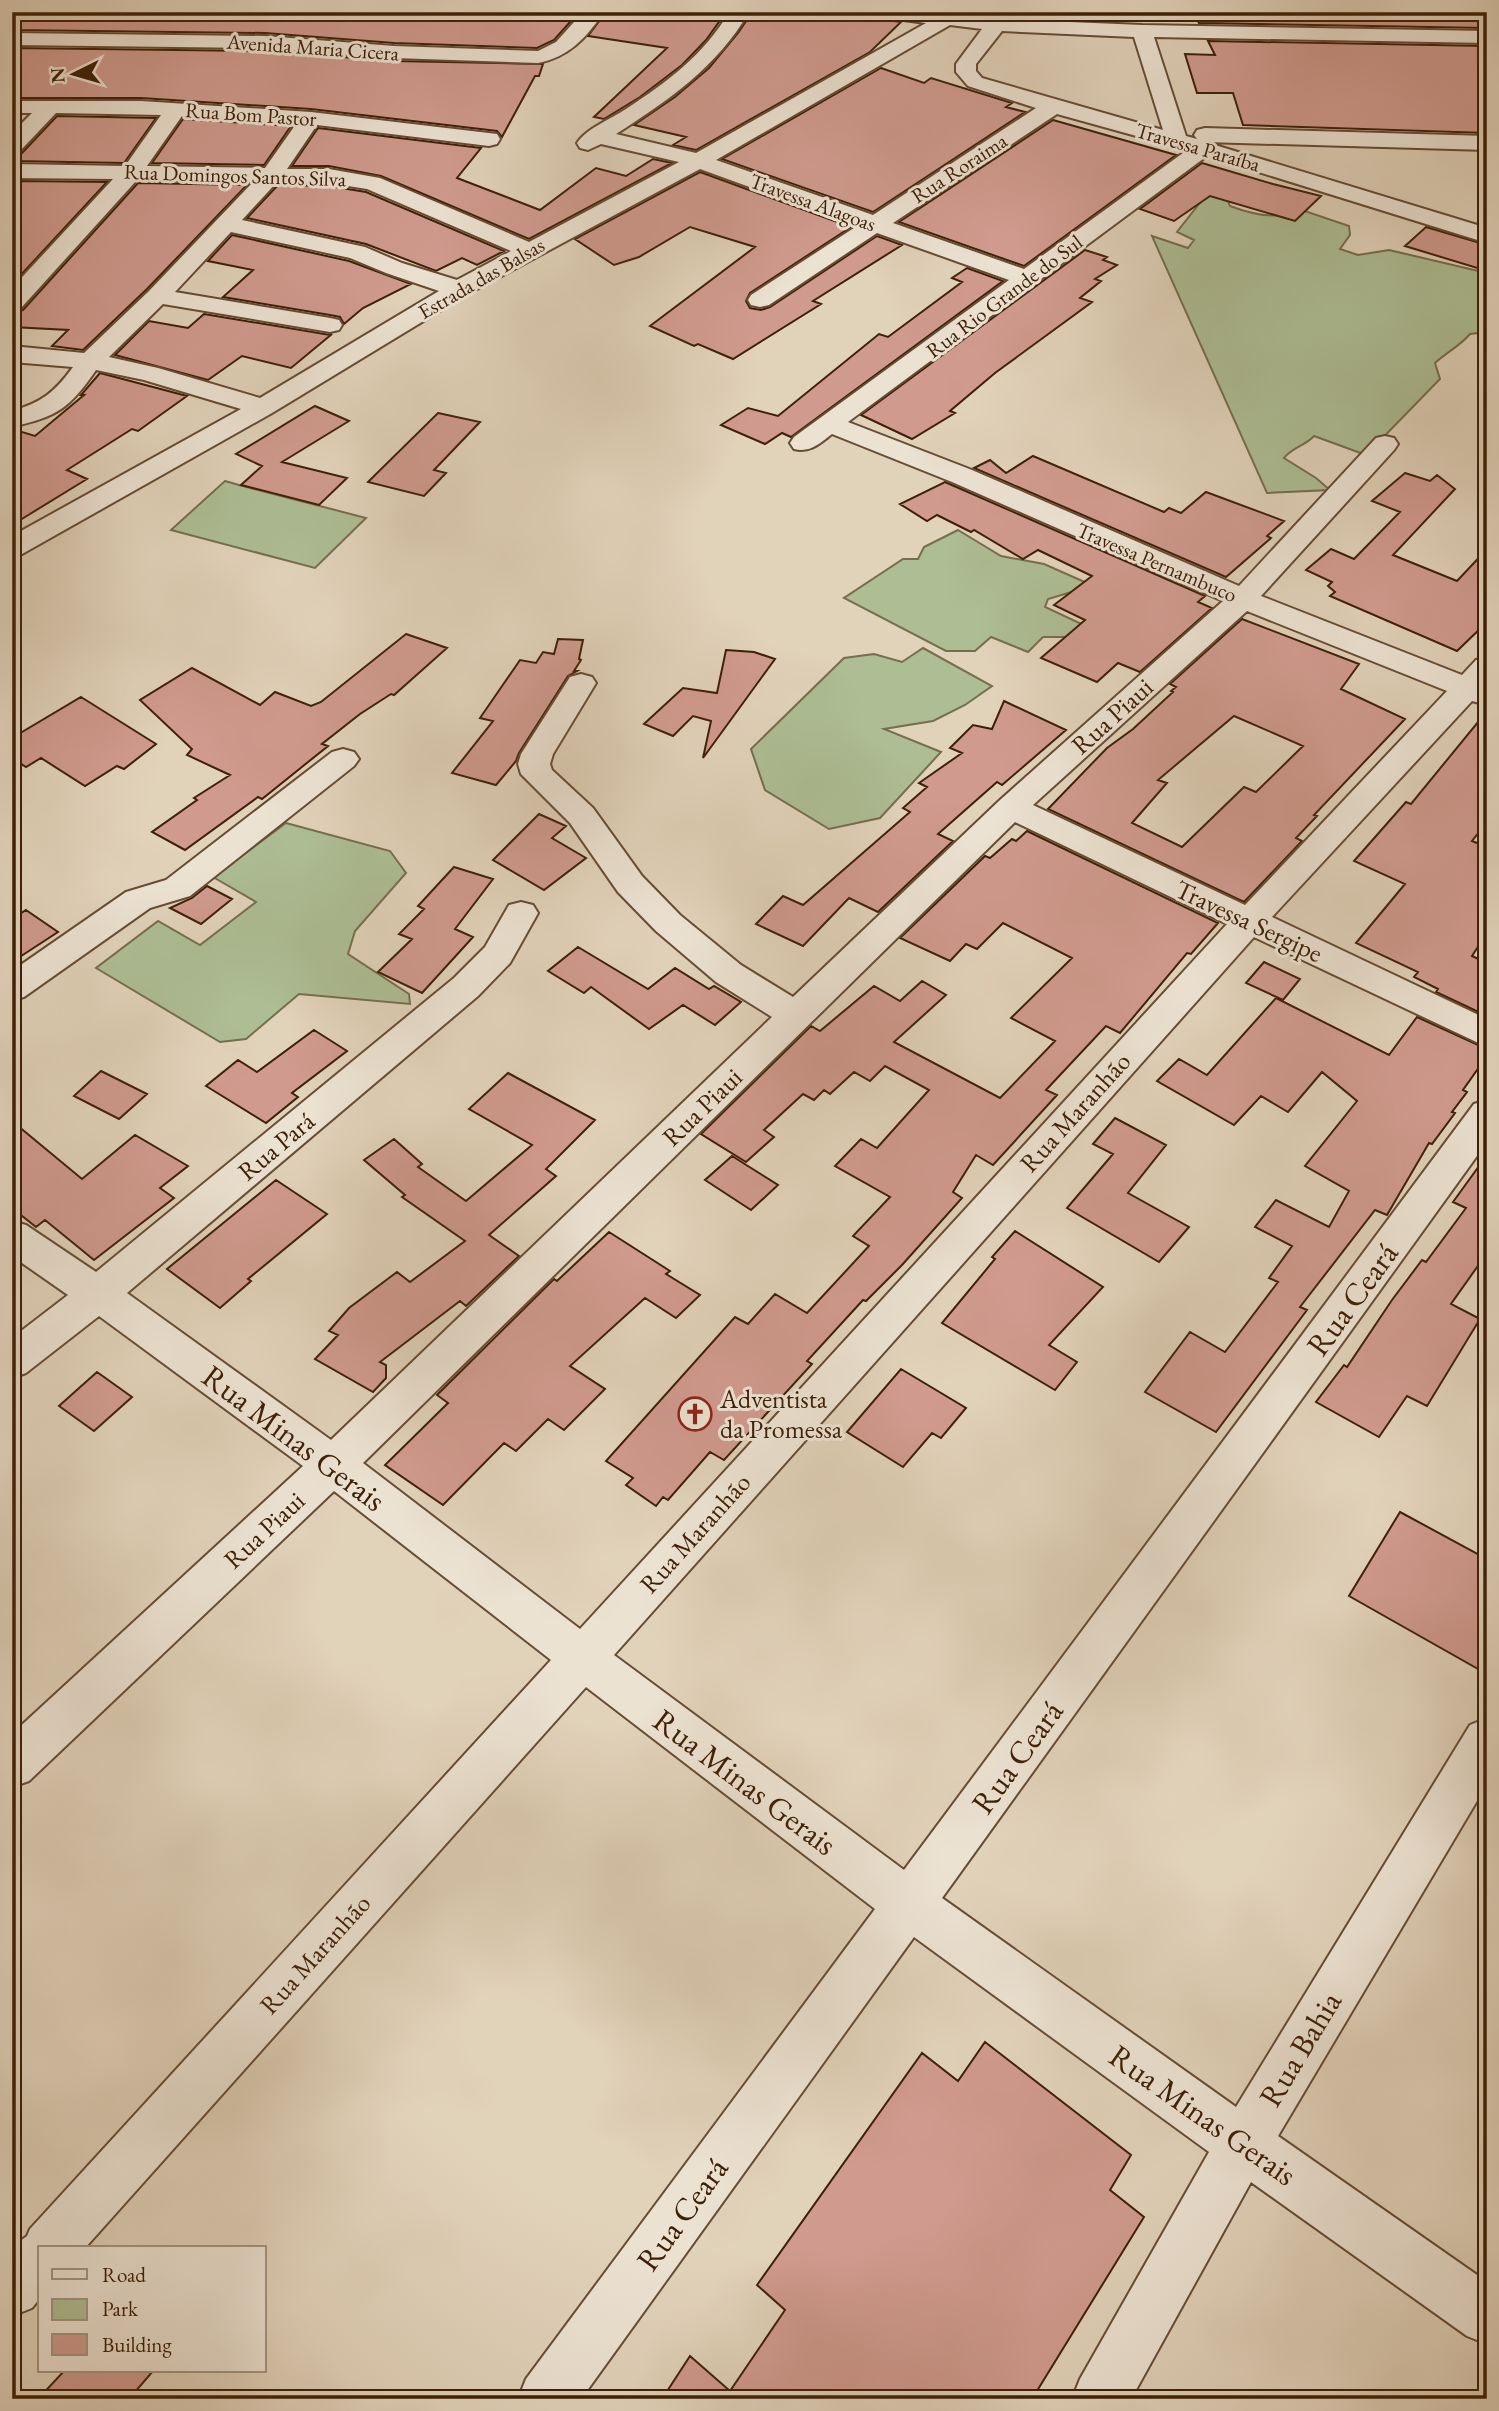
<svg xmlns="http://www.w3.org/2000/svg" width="1499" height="2411" viewBox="0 0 1499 2411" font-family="'EB Garamond',serif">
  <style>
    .green { fill: #adbd94; stroke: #766e4e; stroke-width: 2 }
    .building { fill: #d09a8e; stroke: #3e2008; stroke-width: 2; fill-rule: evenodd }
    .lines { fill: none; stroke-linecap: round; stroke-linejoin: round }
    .minor-casing { stroke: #674c34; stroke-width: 4 }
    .minor { fill: #ece2d2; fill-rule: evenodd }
    .labels { text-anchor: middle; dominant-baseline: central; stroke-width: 6; stroke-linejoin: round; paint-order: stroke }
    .far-street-label { font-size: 21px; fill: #3e2008; stroke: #ece2d2 }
    .street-label { font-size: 26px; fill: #3e2008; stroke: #ece2d2 }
    .poi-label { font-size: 26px; fill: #3e2008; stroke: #ece2d2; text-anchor: start }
    .near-street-label { font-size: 32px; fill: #3e2008; stroke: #ece2d2 }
  </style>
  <rect width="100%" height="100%" fill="#e1d2ba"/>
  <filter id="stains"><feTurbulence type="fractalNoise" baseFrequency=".00286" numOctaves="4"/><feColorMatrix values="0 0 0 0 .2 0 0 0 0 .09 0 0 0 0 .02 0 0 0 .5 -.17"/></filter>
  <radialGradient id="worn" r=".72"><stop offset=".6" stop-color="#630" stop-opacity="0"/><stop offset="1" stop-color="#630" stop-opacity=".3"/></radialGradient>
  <path class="green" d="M1210,190L1228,201L1230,206C1251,214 1280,221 1299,209L1349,226L1350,235L1340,249L1358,255L1389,250L1487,273V332L1470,334C1460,346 1447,352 1435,363L1440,379L1366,455L1314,436C1305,446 1293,447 1284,458L1316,478L1330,490L1267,493L1152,236L1188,248L1194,240L1177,232Z
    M225,481L239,485L366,518L315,568L171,530Z
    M958,530L1001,556L1044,564L1087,583L1078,590L1048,599L1045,607L1088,627L1075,637H1043L1028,652L991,637L975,651H946L844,598L903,559H918L924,547Z
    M923,648L992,686L965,705L933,721L884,729L941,752L880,818L829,829L765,790L751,749L844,658L874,654L902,662Z
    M286,823L390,851L406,873L355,931L348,954L409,994L410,1004L299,994L246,1039L220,1042L96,968L158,921L200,945L256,902L213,877Z"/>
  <path class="building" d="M12,12H579L554,40L537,48L394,43L265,33L12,30Z
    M606,12H726L706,40L682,65L640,97L604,119L594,117L667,48L588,36Z
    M818,12H875L887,20L901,22L870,52L696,150L673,145L686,137L634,125L675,97L709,68L738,33L751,14L787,18L790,15L818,19Z
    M1193,12H1307L1308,15L1332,14L1335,18L1487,12V28L1199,23Z
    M1208,41L1487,46V133L1243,125L1233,93H1197L1185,54L1215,55Z
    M12,48L265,51L394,61L543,64L539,76H535L502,137L497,131L311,109L141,98H12Z
    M881,68L924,83L931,78L1012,103L1006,107L1025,112L873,212L722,159Z
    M57,116L156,118L124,163L15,161V155L22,153Z
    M183,119L291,126L264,165L152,163Z
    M1053,120L1176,155L1024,266L899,222Z
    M318,128L481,148L457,178L540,210L596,168L626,176L653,159L672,163L529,239L381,176L329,166H292Z
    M1202,163L1273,184L1321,196L1295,221L1210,196L1174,221L1140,209Z
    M700,172L851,227L750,293L746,301L750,308L761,310L770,307L877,236L902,245L813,301L821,304L733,359L698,344L694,346L650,326L755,247L690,227L639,257L614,265L575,239Z
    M17,181L107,182L18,278L12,277V182Z
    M138,183L247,185L147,289L83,350L52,346L68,330L12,327V320L19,311L23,310Z
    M278,185L329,186L366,192L504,251L477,265L462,258L436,271L366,244L247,218Z
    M1426,227L1487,245V271L1405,246Z
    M232,235L349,261L411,284L363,308L344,324L340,317L330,315L223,297L253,270L208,261Z
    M1085,250L1107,257L1103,260L1117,265L1095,279L1101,281L1080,298L1092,302L995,373L950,411L955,413L912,439L861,415Z
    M967,268L1003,281L791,437L782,433L765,444L721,425L748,408L778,416L879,334L888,337L962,282L952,278Z
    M204,314L330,335L332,334L291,368L242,356L208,380L115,355L149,321L188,328Z
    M100,373L187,396L138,431L132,429L67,470L87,479L12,525V429L35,436L84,395H81Z
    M315,406L349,421L282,462L347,478L319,505L241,485L262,466L236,454Z
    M438,413L480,422L434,470L446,473L424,496L368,482Z
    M1033,456L1164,512L1169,508L1181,513L1206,492L1284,521L1267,536L1271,538L1226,577L974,468L990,460L1006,473Z
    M1405,473L1430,481L1437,475L1455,489L1393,555L1457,581L1487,549V622L1457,651L1330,596L1335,592L1328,586L1332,582L1306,570L1331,549L1354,559L1400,512L1372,501Z
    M945,482L1205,596L1198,602L1212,608L1140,672L1118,663L1097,682L1041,658L1085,620L1054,605L1092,576L1038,550L1023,559L974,530L971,532L937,515L927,521L900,504Z
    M1242,619L1359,664L1341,689L1405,719L1314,815L1317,816L1296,838L1302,841L1244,902L1048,809L1107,748L1133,729L1173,692L1171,691L1176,687L1170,684ZM1234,716L1303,746L1256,792L1244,787L1182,847L1132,823L1167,783L1158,780Z
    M406,634L447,648L394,695L391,694L360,714L322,744L328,746L262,799L258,797L185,850L152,832L197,800L194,798L230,775L187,755L192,749L140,700L192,668L260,705L275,692L311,706L321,702Z
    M558,639L583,640L579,659L581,660L574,671H577L568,676L519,753L516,761L496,785L452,773L493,721L480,718L520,660L536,663L543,652L554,654Z
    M726,650L754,652L775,659L703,758L711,721L693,716L673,736L644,724L683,688L717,693Z
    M81,697L156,744L124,769L117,766L85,786L41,758L26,767L12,758V738Z
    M1004,701L1066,730L1002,785L997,782L938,834L953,841L878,912L849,898L803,946L756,924L783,896L803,905L910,812L903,808L927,787L919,783L962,753L950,748L973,725L992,729Z
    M1487,711V822L1472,841L1487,847V933L1472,956L1487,963V1016L1436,992L1438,989L1414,977L1418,972L1356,943L1405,884L1354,861L1406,802L1411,804Z
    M539,814L566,826L552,838L586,858L544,890L493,860Z
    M1027,831L1218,923L1191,954L1187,953L1120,1033L1106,1026L1046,1090L1057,1095L993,1165L976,1155L953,1192L962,1198L902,1265L866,1301L863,1300L807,1361L812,1364L724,1460L710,1452L668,1500L663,1497L656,1506L626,1485L633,1478L606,1461L735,1317L748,1324L775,1294L807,1313L869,1246L853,1236L890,1197L835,1166L861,1139L877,1148L929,1090L885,1066L870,1081L854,1072L830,1094L824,1090L814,1100L803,1094L764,1130L774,1137L746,1162L701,1134L811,1026L820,1031L874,986L900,1001L922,981L946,995L894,1042L1000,1098L1055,1041L1011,1018L1072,958L1003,923L977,949L966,944L950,961L900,938L985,856L990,858L1012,839L1016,841Z
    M454,867L493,879L455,929L473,937L422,993L378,972L412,939L399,934L424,909L418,906Z
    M207,886L232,899L201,924L170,908L192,898Z
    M26,910L58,932L12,962V919Z
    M578,947L648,989L675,968L709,989L714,986L741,1002L715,1025L683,1005L649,1029L591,987L584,993L548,971Z
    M1264,962L1300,979L1283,1000L1246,983Z
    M1276,998L1389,1055L1417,1017L1487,1049V1056L1463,1090L1467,1092L1452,1112L1455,1113L1432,1144L1429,1143L1387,1215L1375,1210L1300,1307L1307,1310L1216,1432L1145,1392L1190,1332L1225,1352L1278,1282L1269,1278L1292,1246L1255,1227L1276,1200L1329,1227L1349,1191L1305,1166L1357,1101L1322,1072L1288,1112L1261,1096L1234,1125L1157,1081L1179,1059L1207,1075Z
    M314,1030L347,1051L292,1093L298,1097L266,1123L206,1086L238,1060L257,1072Z
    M101,1071L147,1094L119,1119L74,1096Z
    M508,1073L595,1120L546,1169L556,1176L489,1235L519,1256L466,1306L460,1301L380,1362L386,1365V1378L373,1392L315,1359L338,1335L329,1331L349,1308L397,1272L410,1282L465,1241L402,1197L405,1195L364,1160L394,1139L422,1164L418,1167L466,1201L532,1145L469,1109Z
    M1115,1118L1166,1145L1128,1193L1189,1227L1159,1262L1067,1208L1113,1154L1093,1144Z
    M12,1121L82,1179L135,1135L188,1166L160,1188L174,1198L94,1260L45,1220L36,1227L12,1208Z
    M1487,1155V1253L1451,1304L1480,1319L1427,1406L1407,1396L1379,1437L1316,1402L1344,1365L1347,1367L1392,1300L1422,1260L1426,1262L1466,1208L1453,1202Z
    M732,1156L778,1185L751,1210L705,1180Z
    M276,1180L327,1214L248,1279L251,1281L220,1308L167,1269Z
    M1015,1231L1103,1287L1049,1345L1077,1362L1055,1390L942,1323L995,1259L992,1257Z
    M609,1232L670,1271L666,1274L700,1295L676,1318L645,1298L570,1366L605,1389L564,1430L548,1419L516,1451L504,1443L443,1505L385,1465L448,1403L437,1395L554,1279L557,1281Z
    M901,1369L966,1408L941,1438L932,1433L903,1467L847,1432Z
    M97,1372L132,1397L94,1431L59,1406Z
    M1400,1512L1487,1559V1674L1349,1596Z
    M985,2042L1131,2155L1110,2190L1144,2217L1032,2399H662L690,2356L730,2391L785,2310L757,2285L922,2053L958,2081Z
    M64,2371H153L129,2399H38Z"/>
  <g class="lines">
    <defs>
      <path id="minor" d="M583,12H604C586,38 569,57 538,63L394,58L265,48L12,45V33L265,36L394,46L538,51L556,42Z
        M729,12H749C717,67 669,100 616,134L696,153L926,23L888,18L878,12H962L960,15L996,19L1142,25L1487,31V43L1154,37L1186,136L1197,139L1194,135L1197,130L1205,128L1487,136V150L1205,142L1487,228V243L1207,156L848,422L972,470L1239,586L1376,438L1385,436L1394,438L1398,444L1394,450L1261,596L1462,675L1476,660L1487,657V705L1472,701L1272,917L1487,1019V1047L1254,937L614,1655L904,1870L1474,1104L1487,1100V1142L942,1898L1236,2107L1470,1725L1487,1718V1784L1278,2136L1487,2282V2344L1467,2336L1251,2182L1131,2399H1072L1080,2379L1209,2152L914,1937L581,2399H518L526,2379L875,1909L586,1687L85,2248H40V2298L32,2308L12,2316V2247L27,2236L30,2229L551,1660L334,1491L29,1781L12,1787V1734L303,1466L99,1316L26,1373L12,1378V1338L68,1295L12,1256V1221L26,1225L96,1272L454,978L485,947L509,905L521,902L533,905L538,913L510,963L478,996L127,1293L331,1440L772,1017L716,982L656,931L618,892L570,823L521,774L518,764L521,754L570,677L581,674L592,677L596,683L553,754L550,764L552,770L593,808L642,876L680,915L741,965L793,997L1000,800L1223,601L952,482L832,434C819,444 810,453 794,449L790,443L794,437L1009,280L877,233L769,305L760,307L751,305L748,300L751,295L857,226L700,169L468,294L272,413L22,554L12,556V536L241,409L144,380L96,370C69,409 58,416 12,427V411C41,403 55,392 73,367L12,362V346L84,353L149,291L253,182L137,180L21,308L12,310V288L113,179L12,178V164L125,166L161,115L56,113L20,151L12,153V133L32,113H12V101H141L311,112L497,134L500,139L497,144L489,146L317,125L287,169H329L380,178L529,242L679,162L601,144L588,150L580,148L577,143C587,128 611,119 626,109C667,82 704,55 729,12ZM950,25L982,29L956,64V72L968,86L1036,108L873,215L716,160ZM1002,31L1134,37L1163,130L982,78L976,71V64ZM1057,114L1187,150L1024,269L893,223ZM182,116L296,124L265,168L147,166ZM277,182L329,183L367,189L511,251L457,280L402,263L365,247L242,220ZM231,232L350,258L386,273L439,291L260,398L158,368L109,357L163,304L330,332L339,330L342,325L339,320L330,318L175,292ZM1247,611L1447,691L1245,905L1033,805ZM1015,822L1227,924L580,1629L363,1463Z
        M343,749L354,752L359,759L354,766L190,896L150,908L24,997L12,1000V971L126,892L166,880L332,752Z"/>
    </defs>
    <use href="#minor" class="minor-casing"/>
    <use href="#minor" class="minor"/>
  </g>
  <defs>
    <symbol id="church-ring" viewBox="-11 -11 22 22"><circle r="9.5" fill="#ece2d2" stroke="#8f2418" stroke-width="1.5"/><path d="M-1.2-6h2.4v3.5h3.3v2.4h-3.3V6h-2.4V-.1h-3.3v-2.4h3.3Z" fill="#8f2418"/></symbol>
  </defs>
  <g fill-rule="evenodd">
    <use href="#church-ring" x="676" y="1395" width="38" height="38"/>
  </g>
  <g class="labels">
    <g class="far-street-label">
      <text transform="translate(313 47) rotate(4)">Avenida Maria Cicera</text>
      <text transform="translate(251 114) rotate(4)">Rua Bom Pastor</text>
      <text transform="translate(1198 147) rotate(16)">Travessa Paraíba</text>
      <text transform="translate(959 168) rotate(-33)">Rua Roraima</text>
      <text transform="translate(235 175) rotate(2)">Rua Domingos Santos Silva</text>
      <text transform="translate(813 202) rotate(20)">Travessa Alagoas</text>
      <text transform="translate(481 278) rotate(-30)">Estrada das Balsas</text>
      <text transform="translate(1004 296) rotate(-37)">Rua Rio Grande do Sul</text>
      <text transform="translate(1157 562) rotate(23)">Travessa Pernambuco</text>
    </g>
    <g class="street-label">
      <text transform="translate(1112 716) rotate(-42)">Rua Piaui</text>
      <text transform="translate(1249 921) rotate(25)">Travessa Sergipe</text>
      <text transform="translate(702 1107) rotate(-44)">Rua Piaui</text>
      <text transform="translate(1075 1112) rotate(-48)">Rua Maranhão</text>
      <text transform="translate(276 1146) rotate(-40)">Rua Pará</text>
      <text transform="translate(264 1530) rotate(-43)">Rua Piaui</text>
      <text transform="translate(695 1533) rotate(-48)">Rua Maranhão</text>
      <text transform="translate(315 1954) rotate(-48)">Rua Maranhão</text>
    </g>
    <g class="poi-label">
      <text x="720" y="1399">Adventista<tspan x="720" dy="30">da Promessa</tspan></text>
    </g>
    <g class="near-street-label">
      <text transform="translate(1352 1299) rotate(-54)">Rua Ceará</text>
      <text transform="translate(294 1438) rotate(37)">Rua Minas Gerais</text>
      <text transform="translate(1017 1757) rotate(-54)">Rua Ceará</text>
      <text transform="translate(745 1782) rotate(37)">Rua Minas Gerais</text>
      <text transform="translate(1300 2049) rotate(-59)">Rua Bahia</text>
      <text transform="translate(1203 2115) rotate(35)">Rua Minas Gerais</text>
      <text transform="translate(682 2214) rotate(-54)">Rua Ceará</text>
    </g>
  </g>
  <rect width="1499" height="2411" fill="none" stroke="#e1d2ba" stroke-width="42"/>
  <rect x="14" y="14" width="1471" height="2383" fill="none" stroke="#3e2008" stroke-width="3.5"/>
  <rect x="21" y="21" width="1457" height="2369" fill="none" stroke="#3e2008" stroke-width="2"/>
  <rect x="38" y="2246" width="228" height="126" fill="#ece2d2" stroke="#a69481" stroke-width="2"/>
  <rect x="52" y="2269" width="35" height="10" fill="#ece2d2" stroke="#a69481" stroke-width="2"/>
  <text x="102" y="2282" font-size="21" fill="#3e2008">Road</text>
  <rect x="52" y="2299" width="35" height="21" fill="#adbd94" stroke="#a69481" stroke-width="2"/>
  <text x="102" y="2316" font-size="21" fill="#3e2008">Park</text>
  <rect x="52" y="2334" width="35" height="21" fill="#d09a8e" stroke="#a69481" stroke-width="2"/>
  <text x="102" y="2352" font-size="21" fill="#3e2008">Building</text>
  <g transform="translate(74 74) rotate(265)" stroke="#ece2d2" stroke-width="5" paint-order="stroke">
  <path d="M0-5L12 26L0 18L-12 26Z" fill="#3e2008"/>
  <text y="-10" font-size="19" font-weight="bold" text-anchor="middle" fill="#3e2008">N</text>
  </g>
  <rect width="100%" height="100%" filter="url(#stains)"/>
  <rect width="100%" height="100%" fill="url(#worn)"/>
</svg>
